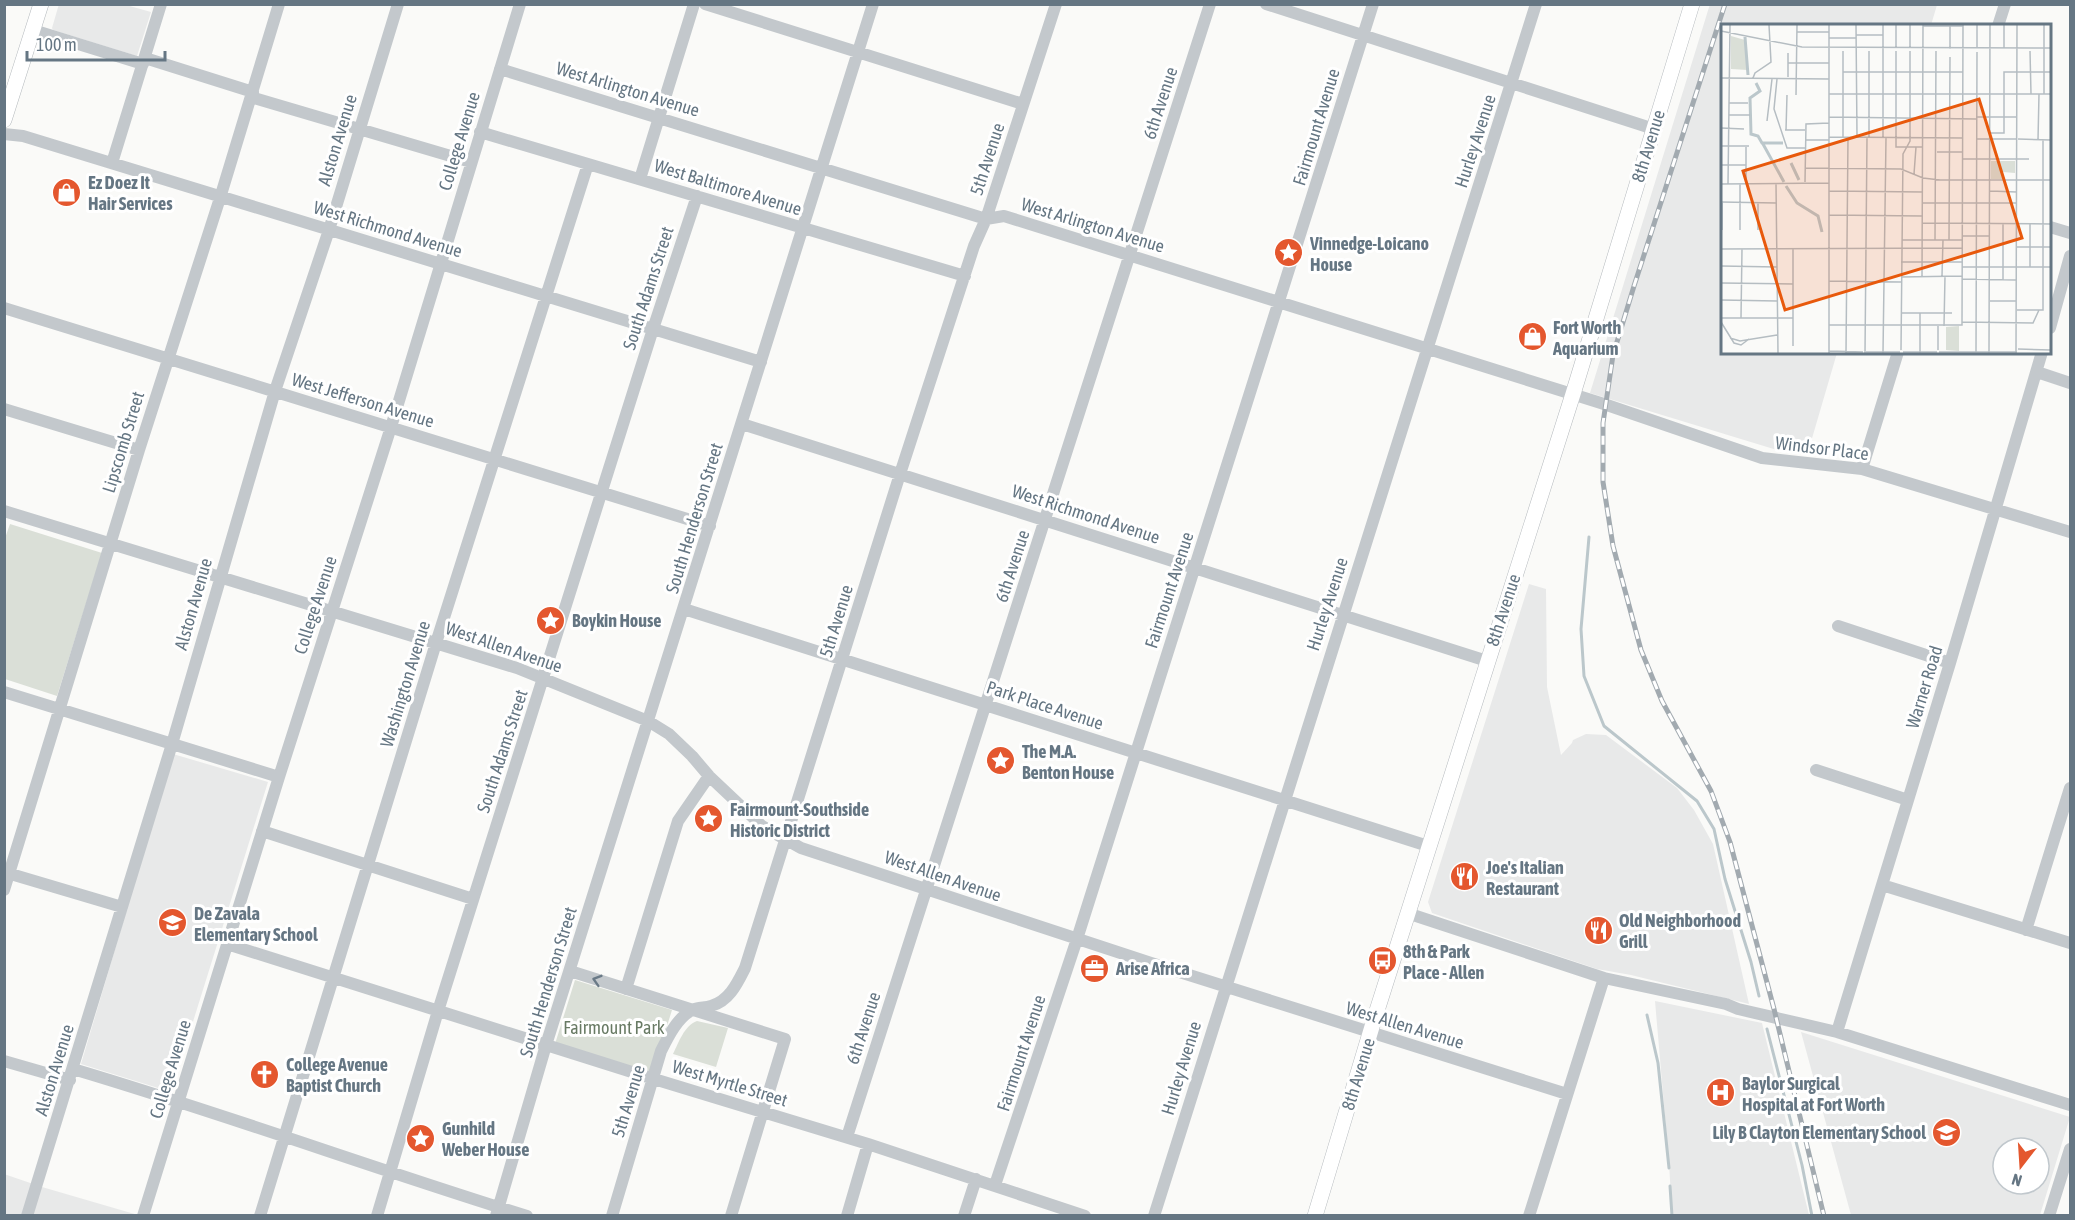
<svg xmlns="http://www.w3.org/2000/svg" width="2075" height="1220" viewBox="0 0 2075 1220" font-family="'Asap Condensed',sans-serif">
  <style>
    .built { fill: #e8e9e9; fill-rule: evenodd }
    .green { fill: #dadfd7 }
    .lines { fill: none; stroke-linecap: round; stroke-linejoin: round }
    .stream { stroke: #bbc7cb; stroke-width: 3 }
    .major-casing { stroke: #b5babe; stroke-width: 16 }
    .minor { stroke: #c3c8cc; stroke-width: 12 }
    .major { stroke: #fff; stroke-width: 15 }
    .rail-casing { stroke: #a2aab0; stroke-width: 5 }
    .rail { stroke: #fff; stroke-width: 3; stroke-dasharray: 9; stroke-linecap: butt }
    .oneway { stroke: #6a7a87 }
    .labels { text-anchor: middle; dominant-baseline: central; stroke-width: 6; stroke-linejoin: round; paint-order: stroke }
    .street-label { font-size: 18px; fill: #657683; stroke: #fff }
    .poi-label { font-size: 18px; font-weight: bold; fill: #657683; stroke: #fff; text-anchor: start }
    .park-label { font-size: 18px; fill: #687a64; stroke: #fff }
    .inset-river { fill: none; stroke: #bbc7cb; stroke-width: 3 }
    .inset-road { fill: none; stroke: #b5bdc2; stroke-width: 1.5 }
    .view { fill: #e8590c; fill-opacity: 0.15; stroke: #e8590c; stroke-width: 3 }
    .inset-edge { fill: none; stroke: #657683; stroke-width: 3 }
  </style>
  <rect width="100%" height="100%" fill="#fafaf8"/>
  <path class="built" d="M59,4L126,5L151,12L137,56L53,30L52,28Z
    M1710,4L1937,5L1931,25L1722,26V352L1837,353L1808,452L1777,450L1590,393Z
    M1529,584L1546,589L1547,687L1561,755L1572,743L1573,740L1586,734L1606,735L1677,788L1694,810L1713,844L1749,1004L1631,975L1597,969L1432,913L1428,902Z
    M173,754L268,782L171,1092L81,1064Z
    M1655,1001L1762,1023L1809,1215H1672L1669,1163Z
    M1801,1032L2070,1117L2040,1215H1851ZM2003,1148H2039V1184H2003Z
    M4,1174L42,1187L138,1215H5Z"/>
  <path class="green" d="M10,524L102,553L57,696L5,679L4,541Z
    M575,980L672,1010L652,1074L555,1044Z
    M697,1021L728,1028L716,1067L673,1054C679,1042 684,1026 697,1021Z"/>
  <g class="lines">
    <path class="stream" d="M1589,537L1581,629L1584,676L1604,726L1697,801L1714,829L1725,879L1751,962L1759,996
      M1647,1015L1658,1063L1669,1168
      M1767,1029L1802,1165L1812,1216
      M1670,1186L1672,1216"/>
    <defs>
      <path id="major" d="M4,120L41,4
        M1315,1216L1374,1020L1573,394L1692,4"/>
    </defs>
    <use href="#major" class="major-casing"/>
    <path class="minor" d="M705,4L1023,104
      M1266,4L1654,129
      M1998,26L2005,4
      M33,30L143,64
      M145,58L253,92
      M500,69L986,219L1004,216L1604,404L1762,458L1862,469L2070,532
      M251,97L471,162
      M480,132L965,276
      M4,134L23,136L761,362
      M112,163L161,4
      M640,179L694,4
      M2050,227L2070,233
      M4,308L710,526
      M2050,328L2070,256
      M2037,372L2070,383
      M4,409L139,450
      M742,424L1487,661
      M1862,469L1898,352
      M4,511L517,668L648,721L669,734L692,756L709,776L762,826L801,848L1151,963L1567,1094
      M684,609L1428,846
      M1838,626L1950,663
      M4,692L279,777
      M1816,770L1908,800
      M262,831L473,899
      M4,872L122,907
      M1882,885L2070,943
      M4,890L139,450L220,198L279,4
      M1407,913L1604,978L1726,1004L1738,1009L1837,1032L2070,1105
      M2026,930L2070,788
      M227,944L654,1079L868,1144L1085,1216
      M570,971L785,1039L731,1216
      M626,989L678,821L709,776
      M1837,1032L1950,663L2042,352
      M4,1061L70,1080
      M73,1069C225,1114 375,1169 527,1216
      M847,1137L1210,4
      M995,1185L1077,939L1373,4
      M27,1216L172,744L275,391L329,230L398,4
      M143,1216L279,777L391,427L520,4
      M260,1216L436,643L588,164
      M377,1216L438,1011L653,329L697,196
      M496,1216L546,1045L873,4
      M612,1216L661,1051C668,1037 677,1018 692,1010C698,1007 705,1008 711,1006C729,1001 737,984 745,968L900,474L974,246L986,219L1056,4
      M847,1216L868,1144
      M964,1216L976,1179
      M1154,1216L1536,4
      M1529,1216L1604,978
      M2049,1216L2070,1149"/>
    <use href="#major" class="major"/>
    <defs>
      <path id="rail" d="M1725,4L1634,286L1613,355L1603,423V482L1613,546L1641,650L1662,701L1711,791L1730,842L1774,1009L1824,1216"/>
    </defs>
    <use href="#rail" class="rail-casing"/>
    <use href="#rail" class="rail"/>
  </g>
  <defs><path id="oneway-chevron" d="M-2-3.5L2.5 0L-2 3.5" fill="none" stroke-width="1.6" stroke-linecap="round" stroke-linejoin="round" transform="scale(1.5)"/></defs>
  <use class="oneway" href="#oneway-chevron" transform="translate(597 980) rotate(-163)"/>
  <defs>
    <symbol id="shop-disc" viewBox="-11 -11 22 22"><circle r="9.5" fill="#e4572e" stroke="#fff"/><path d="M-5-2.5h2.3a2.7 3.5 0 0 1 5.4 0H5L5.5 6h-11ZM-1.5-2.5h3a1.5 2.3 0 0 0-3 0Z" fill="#fff"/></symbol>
    <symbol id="sight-disc" viewBox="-11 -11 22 22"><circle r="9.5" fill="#e4572e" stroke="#fff"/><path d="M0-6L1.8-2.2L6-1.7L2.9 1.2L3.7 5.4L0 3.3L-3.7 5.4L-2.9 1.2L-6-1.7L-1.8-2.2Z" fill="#fff"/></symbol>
    <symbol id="restaurant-disc" viewBox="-11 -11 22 22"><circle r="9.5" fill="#e4572e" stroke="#fff"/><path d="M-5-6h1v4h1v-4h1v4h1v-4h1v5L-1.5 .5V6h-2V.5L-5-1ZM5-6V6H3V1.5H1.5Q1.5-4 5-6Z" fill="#fff"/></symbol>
    <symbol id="school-disc" viewBox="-11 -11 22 22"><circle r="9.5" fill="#e4572e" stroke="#fff"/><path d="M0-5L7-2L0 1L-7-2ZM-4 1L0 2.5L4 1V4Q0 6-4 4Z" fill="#fff"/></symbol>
    <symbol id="bus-disc" viewBox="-11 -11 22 22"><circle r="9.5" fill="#e4572e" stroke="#fff"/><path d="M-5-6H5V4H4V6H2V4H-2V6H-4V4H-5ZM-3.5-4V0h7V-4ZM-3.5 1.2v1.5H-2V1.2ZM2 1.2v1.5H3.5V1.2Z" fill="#fff"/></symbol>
    <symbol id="office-disc" viewBox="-11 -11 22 22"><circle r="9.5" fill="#e4572e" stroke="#fff"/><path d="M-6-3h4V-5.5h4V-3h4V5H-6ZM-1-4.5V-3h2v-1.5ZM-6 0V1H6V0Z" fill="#fff"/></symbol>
    <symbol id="church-disc" viewBox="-11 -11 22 22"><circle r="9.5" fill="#e4572e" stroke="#fff"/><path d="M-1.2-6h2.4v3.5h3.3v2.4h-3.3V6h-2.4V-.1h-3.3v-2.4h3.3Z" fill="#fff"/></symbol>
    <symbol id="hospital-disc" viewBox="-11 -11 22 22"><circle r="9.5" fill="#e4572e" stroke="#fff"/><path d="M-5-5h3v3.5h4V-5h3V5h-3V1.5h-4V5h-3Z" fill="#fff"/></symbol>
  </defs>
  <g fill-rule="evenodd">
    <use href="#shop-disc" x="50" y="176" width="33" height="33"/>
    <use href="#sight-disc" x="1272" y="236" width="33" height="33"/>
    <use href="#shop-disc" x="1516" y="320" width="33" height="33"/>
    <use href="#sight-disc" x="534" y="604" width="33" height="33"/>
    <use href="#sight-disc" x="984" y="744" width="33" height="33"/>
    <use href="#sight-disc" x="692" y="802" width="33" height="33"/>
    <use href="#restaurant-disc" x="1448" y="860" width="33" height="33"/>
    <use href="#school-disc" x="156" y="906" width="33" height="33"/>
    <use href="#restaurant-disc" x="1582" y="914" width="33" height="33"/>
    <use href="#bus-disc" x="1366" y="944" width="33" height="33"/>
    <use href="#office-disc" x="1078" y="952" width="33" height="33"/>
    <use href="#church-disc" x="248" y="1058" width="33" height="33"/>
    <use href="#hospital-disc" x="1704" y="1076" width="33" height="33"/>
    <use href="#school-disc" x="1930" y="1116" width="33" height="33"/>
    <use href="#sight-disc" x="404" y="1122" width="33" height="33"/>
  </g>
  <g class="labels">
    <g class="street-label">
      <text transform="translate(628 89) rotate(17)">West Arlington Avenue</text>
      <text transform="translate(1160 103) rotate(-72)">6th Avenue</text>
      <text transform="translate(1316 127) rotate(-73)">Fairmount Avenue</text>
      <text transform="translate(337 140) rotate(-73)">Alston Avenue</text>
      <text transform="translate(459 141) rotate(-73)">College Avenue</text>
      <text transform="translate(1475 141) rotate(-72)">Hurley Avenue</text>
      <text transform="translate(1648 146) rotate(-73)">8th Avenue</text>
      <text transform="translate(987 159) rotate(-72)">5th Avenue</text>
      <text transform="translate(728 187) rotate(17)">West Baltimore Avenue</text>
      <text transform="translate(1093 225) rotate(17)">West Arlington Avenue</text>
      <text transform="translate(388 229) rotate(17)">West Richmond Avenue</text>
      <text transform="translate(648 288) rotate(-72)">South Adams Street</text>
      <text transform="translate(363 400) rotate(17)">West Jefferson Avenue</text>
      <text transform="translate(123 442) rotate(-73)">Lipscomb Street</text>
      <text transform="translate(1822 448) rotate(7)">Windsor Place</text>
      <text transform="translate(1086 514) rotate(18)">West Richmond Avenue</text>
      <text transform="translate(694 518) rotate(-73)">South Henderson Street</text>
      <text transform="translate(1012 566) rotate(-72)">6th Avenue</text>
      <text transform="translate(1169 590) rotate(-72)">Fairmount Avenue</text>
      <text transform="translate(193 604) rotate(-74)">Alston Avenue</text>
      <text transform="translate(1327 604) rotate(-72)">Hurley Avenue</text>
      <text transform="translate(315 605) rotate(-72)">College Avenue</text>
      <text transform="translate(1503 610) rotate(-72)">8th Avenue</text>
      <text transform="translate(836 621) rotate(-73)">5th Avenue</text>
      <text transform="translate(504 647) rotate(19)">West Allen Avenue</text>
      <text transform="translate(405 684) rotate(-73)">Washington Avenue</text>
      <text transform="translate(1924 687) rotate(-73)">Warner Road</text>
      <text transform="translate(1045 705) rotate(18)">Park Place Avenue</text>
      <text transform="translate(502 751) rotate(-72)">South Adams Street</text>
      <text transform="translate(943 876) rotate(19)">West Allen Avenue</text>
      <text transform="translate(548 982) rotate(-73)">South Henderson Street</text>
      <text transform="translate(1405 1025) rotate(17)">West Allen Avenue</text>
      <text transform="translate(863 1028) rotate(-72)">6th Avenue</text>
      <text transform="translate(1021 1053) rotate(-72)">Fairmount Avenue</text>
      <text transform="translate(1181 1068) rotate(-73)">Hurley Avenue</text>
      <text transform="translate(170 1069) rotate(-73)">College Avenue</text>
      <text transform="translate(54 1070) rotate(-73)">Alston Avenue</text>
      <text transform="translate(1358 1074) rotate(-73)">8th Avenue</text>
      <text transform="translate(730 1083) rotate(17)">West Myrtle Street</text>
      <text transform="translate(628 1101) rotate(-73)">5th Avenue</text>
    </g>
    <g class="poi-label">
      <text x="88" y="182">Ez Doez It<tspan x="88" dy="21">Hair Services</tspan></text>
      <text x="1310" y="243">Vinnedge-Loicano<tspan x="1310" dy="21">House</tspan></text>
      <text x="1553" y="327">Fort Worth<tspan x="1553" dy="21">Aquarium</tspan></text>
      <text x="572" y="620">Boykin House</text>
      <text x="1022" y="751">The M.A.<tspan x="1022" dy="21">Benton House</tspan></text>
      <text x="730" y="809">Fairmount-Southside<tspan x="730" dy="21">Historic District</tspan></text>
      <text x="1486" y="867">Joe's Italian<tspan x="1486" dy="21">Restaurant</tspan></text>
      <text x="194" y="913">De Zavala<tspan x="194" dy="21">Elementary School</tspan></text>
      <text x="1619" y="920">Old Neighborhood<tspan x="1619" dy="21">Grill</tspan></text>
      <text x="1403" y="951">8th &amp; Park<tspan x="1403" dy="21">Place - Allen</tspan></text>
      <text x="1116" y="968">Arise Africa</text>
      <text x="286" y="1064">College Avenue<tspan x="286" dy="21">Baptist Church</tspan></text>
      <text x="1742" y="1083">Baylor Surgical<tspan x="1742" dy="21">Hospital at Fort Worth</tspan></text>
      <text x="442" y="1128">Gunhild<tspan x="442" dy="21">Weber House</tspan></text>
      <text x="1926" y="1132" text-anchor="end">Lily B Clayton Elementary School</text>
    </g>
    <g class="park-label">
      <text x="614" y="1027">Fairmount Park</text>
    </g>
  </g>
  <g transform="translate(1721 24)">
    <rect width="330" height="330" fill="#fafaf8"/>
    <path d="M10,12L24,16L27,46L10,45ZM270,137H294V149L282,148L281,155H270ZM238,302V327L225,326V303Z" fill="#dadfd7"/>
    <path class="inset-river" d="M24,13L27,51M35,59L39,67L29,74L30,110L37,112L41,119H62M42,120L63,158M70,139L78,156M65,162L76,179L97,192L101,208"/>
    <path class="inset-road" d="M135,1L136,113M162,1V114M256,1V24M202,2H242M0,7L81,23L330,24M76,8H108M135,11H162M108,14H135M175,24V1M189,24V1M283,24V1M229,25V2M122,27V113M148,27V113M175,27V123H202M309,27L310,70M67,39H108M122,48H242M67,53V29M0,54L108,55M32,54L34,49L50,38L48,1M56,55L53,85L66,124H84M108,70H330M283,70V48H330M323,70V1M75,71L76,1M8,79H27M8,91H29M108,93L255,95M255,93H296M46,97L51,55M0,104L23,105M64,106H84M65,106L66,71M269,109H283V70M108,113L242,114M255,115H296M297,115L330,116M84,116H108M317,116L318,70M0,122H28M216,128H242M242,135H308M0,141H25M84,144L180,145L202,154L219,156H330M193,150L195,123M84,158L85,100L108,99M0,160L108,159M7,160L9,1M25,160V123M55,160L57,329M108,167L202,168M269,167L296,168M0,178L55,179M201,179H296M108,191L201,192M201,199L330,200M1,206V178M19,206V160M37,206V179M241,212H269M181,216H241M214,216L215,27M228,216L229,33M296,223H330M0,225L241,224M180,238H241M0,242L56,243M241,243H330M309,243V199M221,252L222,216M180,253L241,252M201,253L202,1M241,255L295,256M282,256V199M108,257L180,258M0,259L72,260M0,276L56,277M269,277H295M296,286H322V116M180,289H231M0,294H72M20,294L21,225M0,298L13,319L20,321L28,315M241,298L312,299L318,286M108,301H241L242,1M223,302L224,252M9,314L19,317L56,311M72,322V225M297,325L330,326M180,326L182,130L189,117V27M217,326V302M108,327L142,328M145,328H179M182,328H216M218,328H296M255,328L256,28M108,329V1M125,329L127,113M144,329L146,114M162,329L165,114M199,329V289M268,329L269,1M295,329L296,1"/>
    <path class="view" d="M258,75L301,214L64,286L22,147Z"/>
    <rect width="330" height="330" class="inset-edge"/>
  </g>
  <rect width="2075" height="1220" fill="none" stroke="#657683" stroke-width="12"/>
  <g transform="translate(2021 1166) rotate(197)"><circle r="28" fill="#ffffff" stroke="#c1c8cd" stroke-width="1.5"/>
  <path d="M0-4.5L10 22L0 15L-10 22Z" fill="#e4572e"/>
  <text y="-9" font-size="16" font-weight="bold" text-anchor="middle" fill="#657683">N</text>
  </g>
  <path d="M27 51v9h138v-9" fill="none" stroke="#657683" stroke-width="3"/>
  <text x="36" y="51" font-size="18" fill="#657683" stroke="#ffffff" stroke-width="4.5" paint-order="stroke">100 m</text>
</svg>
